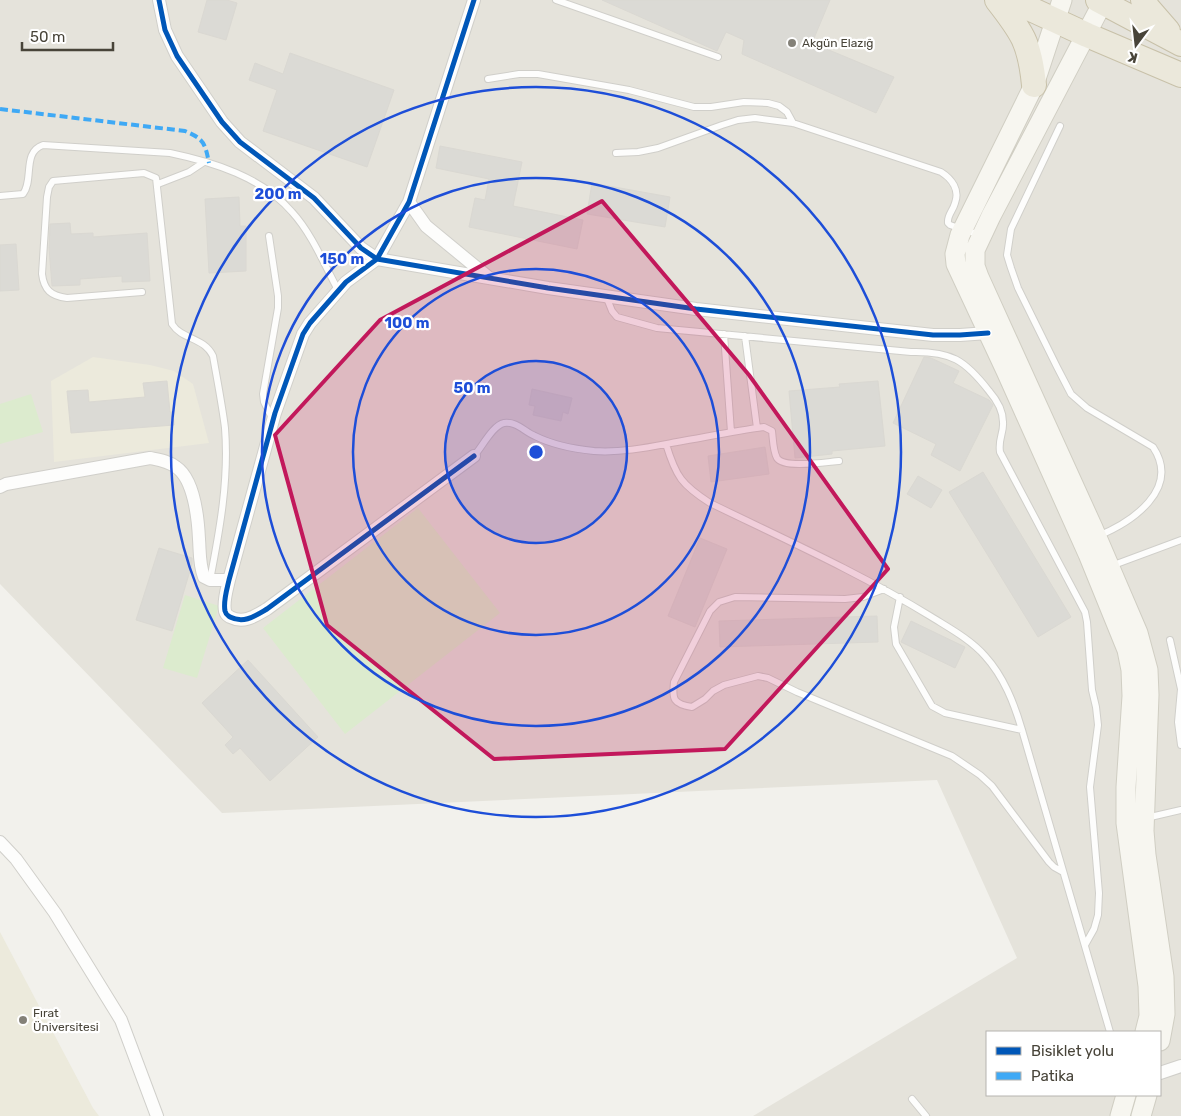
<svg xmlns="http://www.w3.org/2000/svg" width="1181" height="1116" viewBox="0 0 1181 1116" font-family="Rubik,sans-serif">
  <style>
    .residential { fill: #e5e3db; fill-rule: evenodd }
    .education { fill: #eceadc }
    .green { fill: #dcebce }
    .building { fill: #dbdad5; stroke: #dad8d2 }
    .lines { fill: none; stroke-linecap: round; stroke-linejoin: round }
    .lane-casing { stroke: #d0cfca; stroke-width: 8 }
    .street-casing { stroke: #d0cfca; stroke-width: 14 }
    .secondary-casing { stroke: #d0cec3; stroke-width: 21 }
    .highway-casing { stroke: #c8c1a9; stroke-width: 26 }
    .lane { stroke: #fdfdfc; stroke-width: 6 }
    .street { stroke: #fdfdfc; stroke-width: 12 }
    .secondary { stroke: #f7f6f0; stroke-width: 19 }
    .highway { stroke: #ebe8db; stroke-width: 24 }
    .quiet { stroke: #3fa9f5; stroke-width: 4; stroke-dasharray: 8 4; stroke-linecap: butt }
    .cycleway-casing { stroke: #fff; stroke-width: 8 }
    .cycleway { stroke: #0057b8; stroke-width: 5 }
    .marked { fill: #c2185b; fill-opacity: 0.2; stroke: #c2185b; stroke-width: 4; stroke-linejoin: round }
    .ring { fill: none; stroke: #1d4ed8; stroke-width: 2.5 }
    .poi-dot { fill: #848178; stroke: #fff; stroke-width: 2 }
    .labels { text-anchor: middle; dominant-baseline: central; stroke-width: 4.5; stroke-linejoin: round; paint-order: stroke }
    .poi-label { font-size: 12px; fill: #484439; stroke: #fff; text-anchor: start }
    .centre { fill: #1d4ed8; stroke: #fff; stroke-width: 2.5 }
    .ring-label { font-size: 15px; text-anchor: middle; font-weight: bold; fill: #1d4ed8; stroke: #fff; stroke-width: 4.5; stroke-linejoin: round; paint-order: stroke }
  </style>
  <rect width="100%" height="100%" fill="#f2f1ec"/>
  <path class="residential" d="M0,0H1181V1116H753L1017,958L937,780L222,813L0,584ZM987,1032H1160V1095H987Z"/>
  <path class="education" d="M93,357L150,365L174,371L193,384L209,443L54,462L51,381Z
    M0,932L93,1108L99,1116H0Z"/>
  <path class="green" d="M31,394L43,432L0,444V404Z
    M418,508L500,613L345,734L263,628Z
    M185,595L219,606L197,678L163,668Z"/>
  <path class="building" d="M207,0H227L237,3L226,40L198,32Z
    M602,0H830L812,43L894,77L876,113L742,54L744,40L726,32L717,51Z
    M290,53L394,90L367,167L263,131L277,90L249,80L255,63L283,74Z
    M440,146L522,162L513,206L583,220L577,249L469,227L475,198L485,200L489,179L436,168Z
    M592,183L670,197L665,227L587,214Z
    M239,197L240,226H246V271L209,273L205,199Z
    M70,223L71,234L93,233V237L147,233L150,281L122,282V276L80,279V285L52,286L49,248L50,224Z
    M16,244L19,290L0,291V245Z
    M924,357L931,358L959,371L953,383L989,400L993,405L960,471L931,455L936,444L893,423Z
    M167,381L170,412H173L174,425L71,433L67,391L88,390L89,402L145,397L143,383Z
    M878,381L885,446L832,451V454L795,458L789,391L840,387L839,384Z
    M532,389L572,398L568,414L563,412L561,421L533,415L535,406L529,405Z
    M765,447L769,474L711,482L708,456Z
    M983,472L1071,617L1038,637L949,492Z
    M918,476L942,490L931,508L907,494Z
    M700,538L727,549L695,627L668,616Z
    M159,548L192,558V564L172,631L136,620Z
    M877,616L878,642L720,647L719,621Z
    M911,621L965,647L955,668L901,642Z
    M248,660L318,737L270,781L240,748L233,754L225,745L233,737L202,703Z"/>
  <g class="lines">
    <defs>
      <path id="lane" d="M556,0L718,57
        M488,79L519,74H538L629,90L694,107H711L744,102L768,103L779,106L787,112L793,123
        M1060,126L1011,229L1007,255L1011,268L1018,288L1057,367L1071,394L1087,408L1153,447C1181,489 1132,522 1098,536
        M616,153L638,152L658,148L722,125L738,120L755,118L793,123L941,172C952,179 960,190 955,203C953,211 947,215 948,223L950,225L980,235
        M158,184L189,172L204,162
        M0,196L23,194C34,180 22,152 43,145L170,153C213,162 262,177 292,212C312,234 324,264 338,290
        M269,236L278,296V308L263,394L264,402L272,418
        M142,292L67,298C51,296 44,290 42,274L47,197L49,187L53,181L144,173L156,178L172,324C182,340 204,337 213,356C217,379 222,404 225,428C229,479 220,529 210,580
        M606,296L612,311L617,317L657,328L911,352C951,351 965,360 989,391C996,399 1003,411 1003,422C1004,433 998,438 1000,452L1085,612L1087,622L1092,690L1096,707L1098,725L1090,787L1099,893L1098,915L1094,929L1085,945
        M724,334L731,432
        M745,336L757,428
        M666,444C676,477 682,485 710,503C784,539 860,573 930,616C949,628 970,639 985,656C1004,677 1014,703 1022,730L1110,1032
        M474,456C482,447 493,425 504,423C516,421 525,432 535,436C553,445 574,449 594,451C622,453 650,447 677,442C706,437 735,431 764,427L772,431C773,439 773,451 777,458C784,469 826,462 839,461
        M1111,566L1181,540
        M884,589L863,597L845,599L735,597L719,602L710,611L674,682C672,699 673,704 692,707L705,699L713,691L724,685L758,676L768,678L797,692L952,756L980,775L992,786L1049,862L1054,867L1063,872
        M900,597L894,627L896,644L932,706L945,713L1022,730
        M1170,640L1181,689L1178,722L1181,745
        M1146,818L1181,810
        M912,1099L926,1116"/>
      <path id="street" d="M159,0L165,30L177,56L222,122L240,142L314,198L361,248L377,259L548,288L696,309L933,335H960L988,333
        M474,0L409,202L377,259L346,282L310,323L303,334L275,413L229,580C227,589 223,601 225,611C226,615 227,615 230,617C244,624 255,616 267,609L474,456
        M409,202L426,226L488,277
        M0,487L6,484L150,458C160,460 168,461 176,467C194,479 198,518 199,539C200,552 199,564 204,577L210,580H229
        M0,842L16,859L55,913L121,1020L157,1116
        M1160,1073L1181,1066"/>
      <path id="secondary" d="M1062,0L1034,85L960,235L955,254L956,264L1006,371L1088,554L1127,650L1131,670L1132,696L1126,787V823L1148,986L1149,1016L1145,1032
        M1104,0L991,216L975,250V266L979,277L1093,528L1138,633L1148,670L1149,695L1144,831L1146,855L1164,977L1165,1014L1160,1041
        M1120,1116L1126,1095
        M1141,1116L1147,1095"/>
      <path id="highway" d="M997,0C1022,32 1030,43 1034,85
        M1011,0L1087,35L1181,75
        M1098,0L1181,44
        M1143,0L1148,8L1168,31"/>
    </defs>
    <use href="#lane" class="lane-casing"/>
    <use href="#street" class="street-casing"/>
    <use href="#secondary" class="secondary-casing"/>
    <use href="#highway" class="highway-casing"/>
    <use href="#lane" class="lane"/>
    <use href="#street" class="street"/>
    <use href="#secondary" class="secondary"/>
    <use href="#highway" class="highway"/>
    <path class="quiet" d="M0,109L185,131C204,139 205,143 209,163"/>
    <defs>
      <path id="cycleway" d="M159,0L165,30L177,56L222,122L240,142L314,198L361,248L377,259L548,288L696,309L933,335H960L988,333
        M474,0L409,202L377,259L346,282L310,323L303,334L275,413L229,580C227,589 223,601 225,611C226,615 227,615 230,617C244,624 255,616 267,609L474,456"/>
    </defs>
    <use href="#cycleway" class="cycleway-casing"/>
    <use href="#cycleway" class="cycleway"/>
  </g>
  <path class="marked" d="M602,201L749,375L888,569L725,749L494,759L327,625L275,435L380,320Z"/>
  <circle cx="536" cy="452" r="91" fill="#1d4ed8" fill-opacity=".12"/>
  <g class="ring">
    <circle cx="536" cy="452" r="91"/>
    <circle cx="536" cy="452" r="183"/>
    <circle cx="536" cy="452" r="274"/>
    <circle cx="536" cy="452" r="365"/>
  </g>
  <g class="poi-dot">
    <circle cx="792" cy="43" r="5"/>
    <circle cx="23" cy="1020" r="5"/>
  </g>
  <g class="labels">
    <g class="poi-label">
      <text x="802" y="43">Akgün Elazığ</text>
      <text x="33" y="1013">Fırat<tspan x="33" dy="14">Üniversitesi</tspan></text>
    </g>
  </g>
  <circle cx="536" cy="452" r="8" class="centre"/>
  <g class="ring-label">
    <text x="278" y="199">200 m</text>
    <text x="342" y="264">150 m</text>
    <text x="407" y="328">100 m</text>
    <text x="472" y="393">50 m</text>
  </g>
  <rect x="986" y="1031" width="175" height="65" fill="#ffffff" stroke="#b6b4b0"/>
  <rect x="996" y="1047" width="25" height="8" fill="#0057b8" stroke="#b6b4b0"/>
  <text x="1031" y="1056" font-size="15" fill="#484439">Bisiklet yolu</text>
  <rect x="996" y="1072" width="25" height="8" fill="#3fa9f5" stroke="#b6b4b0"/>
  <text x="1031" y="1081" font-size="15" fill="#484439">Patika</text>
  <g transform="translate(1136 45) rotate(195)" stroke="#ffffff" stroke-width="4" paint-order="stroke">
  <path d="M0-4L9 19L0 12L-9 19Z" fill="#484439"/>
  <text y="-8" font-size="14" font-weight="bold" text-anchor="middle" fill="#484439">K</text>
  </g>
  <path d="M22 42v8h91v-8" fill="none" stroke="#484439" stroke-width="2.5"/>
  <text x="30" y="42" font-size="15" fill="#484439" stroke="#ffffff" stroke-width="4" paint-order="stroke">50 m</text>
</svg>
